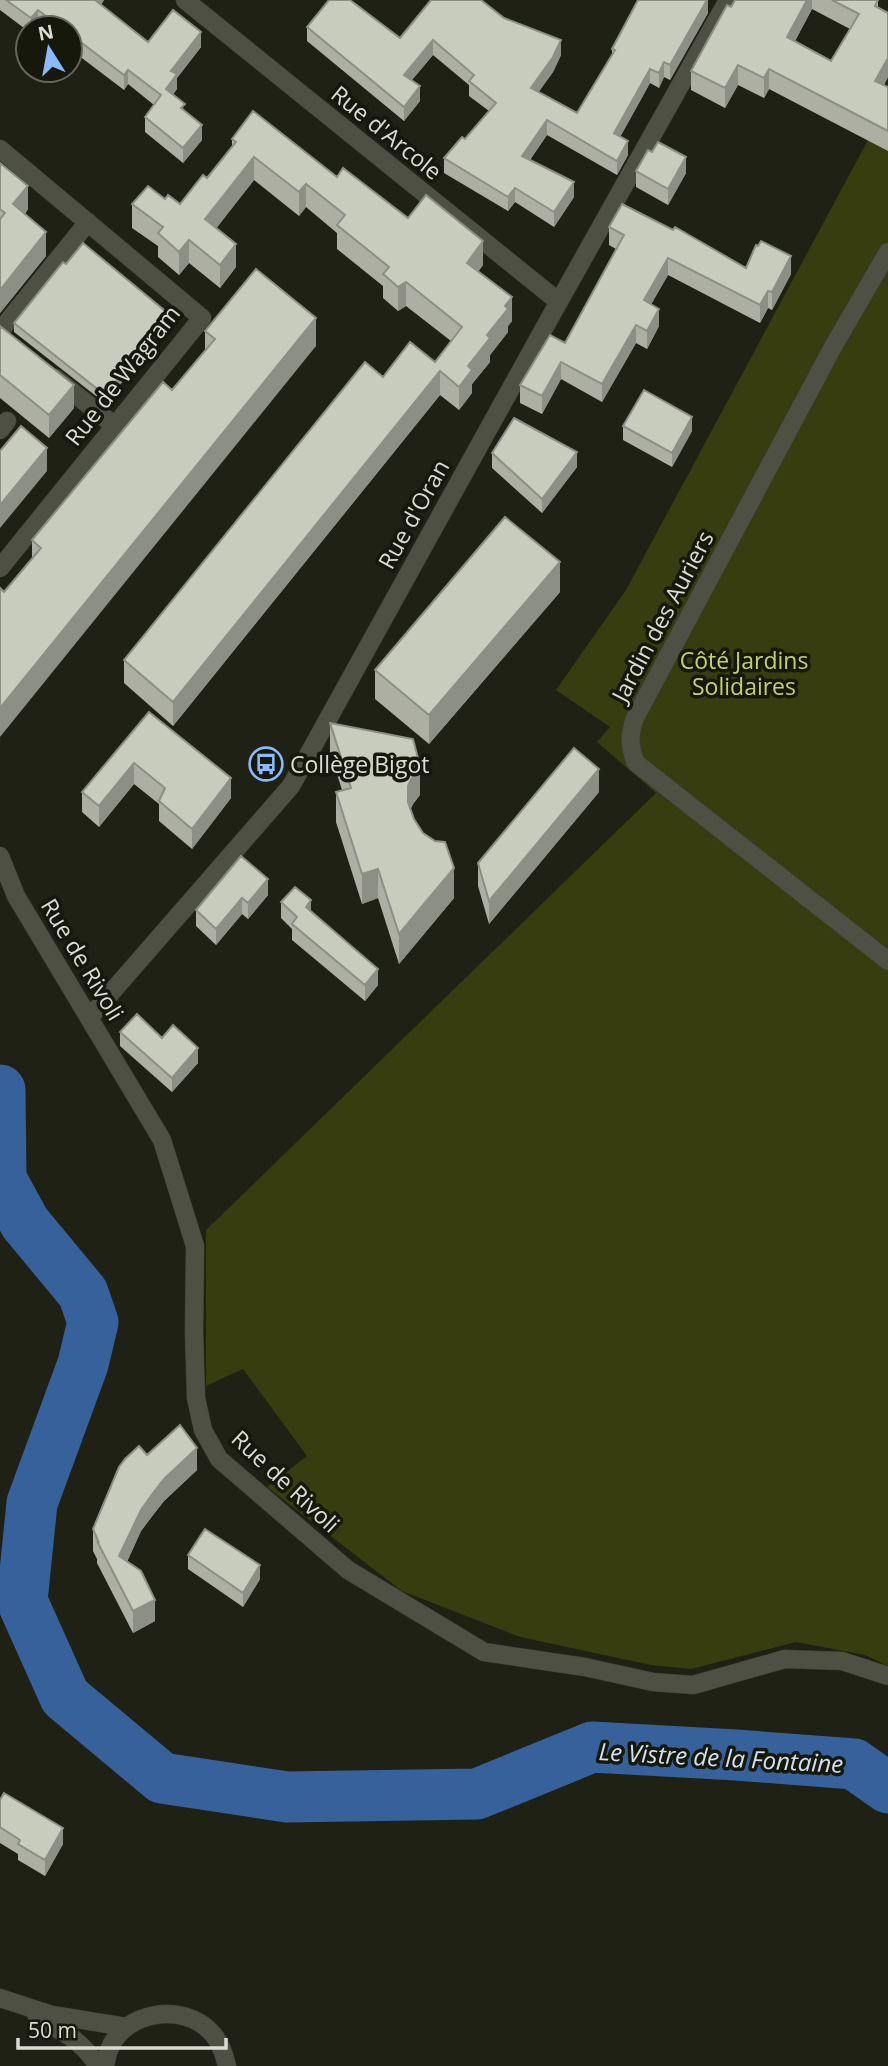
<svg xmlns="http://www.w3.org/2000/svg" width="888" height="2066" viewBox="0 0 888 2066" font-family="'Open Sans',sans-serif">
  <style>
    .green { fill: #373d0f }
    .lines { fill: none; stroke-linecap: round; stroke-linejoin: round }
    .river { stroke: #36619b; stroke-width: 51 }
    .street-casing { stroke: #3b3d35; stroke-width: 19 }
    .secondary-casing { stroke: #3b3d35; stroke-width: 19 }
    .street { stroke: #4d5042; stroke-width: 18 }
    .secondary { stroke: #4d5042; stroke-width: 18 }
    .wall { fill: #acafa2; fill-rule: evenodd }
    .shaded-wall { fill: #8c8f84 }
    .building { fill: #c8ccbc; stroke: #8c8f84; stroke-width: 2 }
    .labels { text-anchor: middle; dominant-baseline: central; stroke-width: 7; stroke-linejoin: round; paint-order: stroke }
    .street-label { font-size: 23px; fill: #dbdcd4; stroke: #16180c }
    .park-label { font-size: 23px; fill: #c3d366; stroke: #16180c }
    .poi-label { font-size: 23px; fill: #dbdcd4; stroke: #16180c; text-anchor: start }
    .water-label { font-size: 24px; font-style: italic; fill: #d3e0f1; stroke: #16180c }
  </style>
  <rect width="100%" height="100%" fill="#1f2115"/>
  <path class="green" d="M868,140L888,151V1666L865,1655L796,1642L691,1669L651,1665L520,1637L402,1591L267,1487L307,1456L243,1369L206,1386V1230L656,793L597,742L610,727L556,690L626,590Z"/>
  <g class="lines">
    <path class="river" d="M0,1090L1,1179L25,1223L83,1293L93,1322L83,1364L32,1503L22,1601L65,1697L162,1778L287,1797L477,1794L592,1747L736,1755L854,1764L888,1788"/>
    <defs>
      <path id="street" d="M185,0L559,302
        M0,149L202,318L0,568
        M888,252L834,345L635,718C629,735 629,746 636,763L888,961
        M0,331L88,222
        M55,378L115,426
        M0,430L7,421
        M0,856L16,896L162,1140L195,1246L194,1332L196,1398L203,1430L219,1459L348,1570L484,1652L585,1667L653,1682L693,1685L785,1659L842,1661L888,1676
        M90,1017L291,786L552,314L728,0
        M0,1998L52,2015L126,2027
        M37,2018C64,2032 81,2040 98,2066"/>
      <path id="secondary" d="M105,2066C106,2061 107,2055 109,2050C124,2011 183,2002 211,2032C220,2041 224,2053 227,2066"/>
    </defs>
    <use href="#street" class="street-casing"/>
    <use href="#secondary" class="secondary-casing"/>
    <use href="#street" class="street"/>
    <use href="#secondary" class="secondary"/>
  </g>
  <path class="wall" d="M0,0H104L101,5L148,42L201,47L177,78V89L173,94L185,111L202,140L183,163L145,132V117L154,105L128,84L124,90L70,49V28H42L38,25L35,28H28V31L0,10Z
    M483,0V2L504,18L561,55L553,72L538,92L577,113L612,54V49L708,0V13L670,80L664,77L659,88L650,83L620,137L628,155L617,175L547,135L530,160L574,197L554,227L515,202L508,211L444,173V158L465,139L489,111L469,96V85L433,55L412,80L420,101L404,121L307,41V27L400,38Z
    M735,0H878V8L888,13V77L884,85L888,87V151L769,89L764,98L738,85L725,108L691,90V71ZM812,9L850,29L831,61L795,41Z
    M232,139L337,177L408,218L483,265L478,272L512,321L508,326V332L490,355V362L472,384V393L459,410L440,395L173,726L124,683V660L383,377L435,362L451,341L406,306L398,311L383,298V286L337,249V233L306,207L299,216L254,180L216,228L236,267L220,288L189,263L179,275L158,257V246L132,228V204L165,199L180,204L207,178L232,147Z
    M0,163L28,209L25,214L46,256L0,313Z
    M636,171L686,173L668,205L636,187Z
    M609,227L746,268L791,274L772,310L768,308L760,323L668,275L651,304L659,326L647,349L636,343L602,402L561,379L542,414L520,403V385L565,343L616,249L609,245Z
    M66,264L170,323L105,403L14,332V323Z
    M0,326L74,408L49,438L0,398Z
    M205,331L316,346L4,592L32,558V540L172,390L205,351Z
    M623,426L692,431L672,467L623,440Z
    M492,453L577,467L542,513L492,468Z
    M560,592L429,744L375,699V670Z
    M149,712L231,798L192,849L159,821V804L134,784L99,827L82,812V792Z
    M330,723L420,795L413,804L410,810L414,819L454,898L399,964L378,898L362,904L336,822V792L342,790L330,752Z
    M599,792L489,924L478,886V863Z
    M241,856L268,895L248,919L242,914L216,945L196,926V910Z
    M281,902L311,912L378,985L365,1001L292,940V929L281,918Z
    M120,1032L162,1038L198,1063L172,1092L120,1046Z
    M147,1455L197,1470L164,1501L153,1515L141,1531L127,1562L155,1621L133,1633L97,1563V1559L93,1551V1529Z
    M188,1555L260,1579L243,1607L188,1569Z
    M0,1800L63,1844L45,1876L18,1860V1854L0,1843Z"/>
  <path class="shaded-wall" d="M94,0H104L94,14Z
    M707,0H708V13L670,80V65Z
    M807,0H812V9L787,56V37Z
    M38,10V25L35,28H31V18Z
    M201,32V47L177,78V89L166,104V89L171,71Z
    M433,40V55L404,89V75Z
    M561,40V55L553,72L531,103V88Z
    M888,58V77L875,101V81Z
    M664,62V77L659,88V73Z
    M738,65V85L725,108V88Z
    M650,69V83L614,148V133Z
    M769,69V89L764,98V78Z
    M128,70V84L124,90V75Z
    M420,86V101L404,121V107Z
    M547,120V135L522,170V156Z
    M202,125V140L183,163V148Z
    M628,141V155L617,175V161Z
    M254,157V180L205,243V219Z
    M686,157V173L668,205V189Z
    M574,182V197L554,227V212Z
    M306,184V207L299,216V192Z
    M28,186V209L13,227V204Z
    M515,188V202L508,211V197Z
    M46,232V256L0,313V290Z
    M189,240V263L179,275V252Z
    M483,241V265L467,286V263Z
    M236,244V267L220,288V265Z
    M791,256V274L772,310V292Z
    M668,258V275L644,317V300Z
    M406,282V306L398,311V287Z
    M768,291V308L760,323V305Z
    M512,297V321L508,326V332L490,355V362L472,384V393L459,410V387L468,366Z
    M659,309V326L647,349V331Z
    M170,315V323L105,403V395Z
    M316,318V346L0,737V708Z
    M636,325V343L602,402V384Z
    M561,362V379L542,414V396Z
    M440,371V395L173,726V702Z
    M74,385V408L49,438V415Z
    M692,417V431L672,467V453Z
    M47,448V471L0,528V505Z
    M577,452V467L542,513V499Z
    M560,562V592L429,744V715Z
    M134,763V784L99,827V806Z
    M420,766V795L413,804L408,815V831V786L413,775Z
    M599,769V792L489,924V901Z
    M231,778V798L192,849V829Z
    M454,868V898L399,964V934Z
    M378,869V898L362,904V874Z
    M268,879V895L248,919V903Z
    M242,898V914L216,945V929Z
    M311,900V916L306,907Z
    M378,969V985L365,1001V985Z
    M198,1048V1063L172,1092V1078Z
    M197,1448V1470L164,1501L153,1515L141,1531L119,1578V1556L141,1510L164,1479Z
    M260,1565V1579L243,1607V1593Z
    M155,1600V1621L133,1633V1611Z
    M63,1828V1844L45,1876V1860Z"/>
  <path class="building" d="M6,0H95L148,42L173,10L201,32L171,71L177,74L166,89L185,104L181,108L202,125L183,148L145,117L161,95L128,70L124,75L70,34V28H62L38,10L31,18Z
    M329,0H350L400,38L431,0H481L504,18L561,40L553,57L531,88L577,113L615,50L612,49L638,0H707L670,65L664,62L659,73L650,69L614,133L628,141L617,161L547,120L522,156L574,182L554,212L515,188L508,197L444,158L462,137L465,139L496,103L469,81L474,75L433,40L404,75L420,86L404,107L307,27Z
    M735,0H807L787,37L831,61L859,14L832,0H878L875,6L888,13V58L875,81L888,87V131L769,69L764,78L738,65L725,88L691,71L727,5L731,7Z
    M253,111L337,177L343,168L408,218L426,195L483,241L467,263L512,297L505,306L508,309L487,335L490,338L468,366L472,370L459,387L440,371L173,702L124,660L365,362L383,377L410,342L435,362L462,327L406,282L398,287L383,274L389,267L337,225L345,215L306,184L299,192L254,157L205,219L236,244L220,265L189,240L179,252L158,233L163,227L132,204L148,186L165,199L168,195L180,204L203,175L207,178L236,142L232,139Z
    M658,142L686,157L668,189L636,171L648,150L652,152Z
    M0,163L28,186L13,204L46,232L0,290V219L5,213L0,209Z
    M622,204L673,230L675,227L746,268L756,245L758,246L761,241L791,256L772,292L768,291L760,305L668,258L644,300L659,309L647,331L636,325L602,384L561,362L542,396L520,385L550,335L565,343L624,235L609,227Z
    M83,243L170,315L105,395L14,323L63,262L66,264Z
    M256,269L316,318L0,708V588L4,592L41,548L32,540L163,382L172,390L215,339L205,331Z
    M0,326L74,385L49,415L0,375Z
    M644,390L692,417L672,453L623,426Z
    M514,418L577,452L542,499L492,453Z
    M21,426L47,448L0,505V451Z
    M505,517L560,562L429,715L375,670Z
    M149,712L231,778L192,829L159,801L165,788L134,763L99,806L82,792Z
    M330,723L413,739L420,766L413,775L408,786V802L414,819L423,833L435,841L445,842L454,868L399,934L378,869L362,874L336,792L351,788Z
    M574,748L599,769L489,901L478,863Z
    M241,856L268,879L248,903L242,898L216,929L196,910Z
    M295,887L311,900L306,907L378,969L365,985L292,924L297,917L281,902Z
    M137,1014L162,1038L173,1025L198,1048L172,1078L120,1032Z
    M180,1425L197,1448L164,1479L153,1493L141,1510L119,1556L141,1571L155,1600L133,1611L97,1541L99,1543L93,1529L119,1467L125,1459L139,1446L147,1455Z
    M205,1529L260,1565L243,1593L188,1555Z
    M4,1793L63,1828L45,1860L18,1844L20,1840L0,1827V1800Z"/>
  <defs>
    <symbol id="bus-ring" viewBox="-11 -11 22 22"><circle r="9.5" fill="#16180c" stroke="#8abafc" stroke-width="1.5"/><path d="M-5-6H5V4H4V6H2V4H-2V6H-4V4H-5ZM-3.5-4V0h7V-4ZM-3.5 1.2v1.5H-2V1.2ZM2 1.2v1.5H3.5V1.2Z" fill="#8abafc"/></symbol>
  </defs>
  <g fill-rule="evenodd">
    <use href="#bus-ring" x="247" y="745" width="38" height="38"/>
  </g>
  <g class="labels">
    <g class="street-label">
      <text transform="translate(387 132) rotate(39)">Rue d'Arcole</text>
      <text transform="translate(122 375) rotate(-52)">Rue de Wagram</text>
      <text transform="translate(413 514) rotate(-61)">Rue d'Oran</text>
      <text transform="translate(662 616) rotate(-62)">Jardin des Auriers</text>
      <text transform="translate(83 959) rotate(59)">Rue de Rivoli</text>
      <text transform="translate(286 1481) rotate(43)">Rue de Rivoli</text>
    </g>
    <g class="park-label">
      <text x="744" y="660">Côté Jardins<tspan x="744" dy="26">Solidaires</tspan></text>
    </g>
    <g class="poi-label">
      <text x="290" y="764">Collège Bigot</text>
    </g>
    <g class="water-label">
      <text transform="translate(721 1757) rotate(3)">Le Vistre de la Fontaine</text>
    </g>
  </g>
  <g transform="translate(49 49) rotate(349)"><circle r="33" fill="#16180c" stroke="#65665c" stroke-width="2"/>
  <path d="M0-5L12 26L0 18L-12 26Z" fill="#8abafc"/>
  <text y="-10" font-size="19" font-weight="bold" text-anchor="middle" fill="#dbdcd4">N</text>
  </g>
  <path d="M18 2038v10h208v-10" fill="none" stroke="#dbdcd4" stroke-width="3.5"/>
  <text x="28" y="2038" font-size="21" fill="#dbdcd4" stroke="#16180c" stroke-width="5" paint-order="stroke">50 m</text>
</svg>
